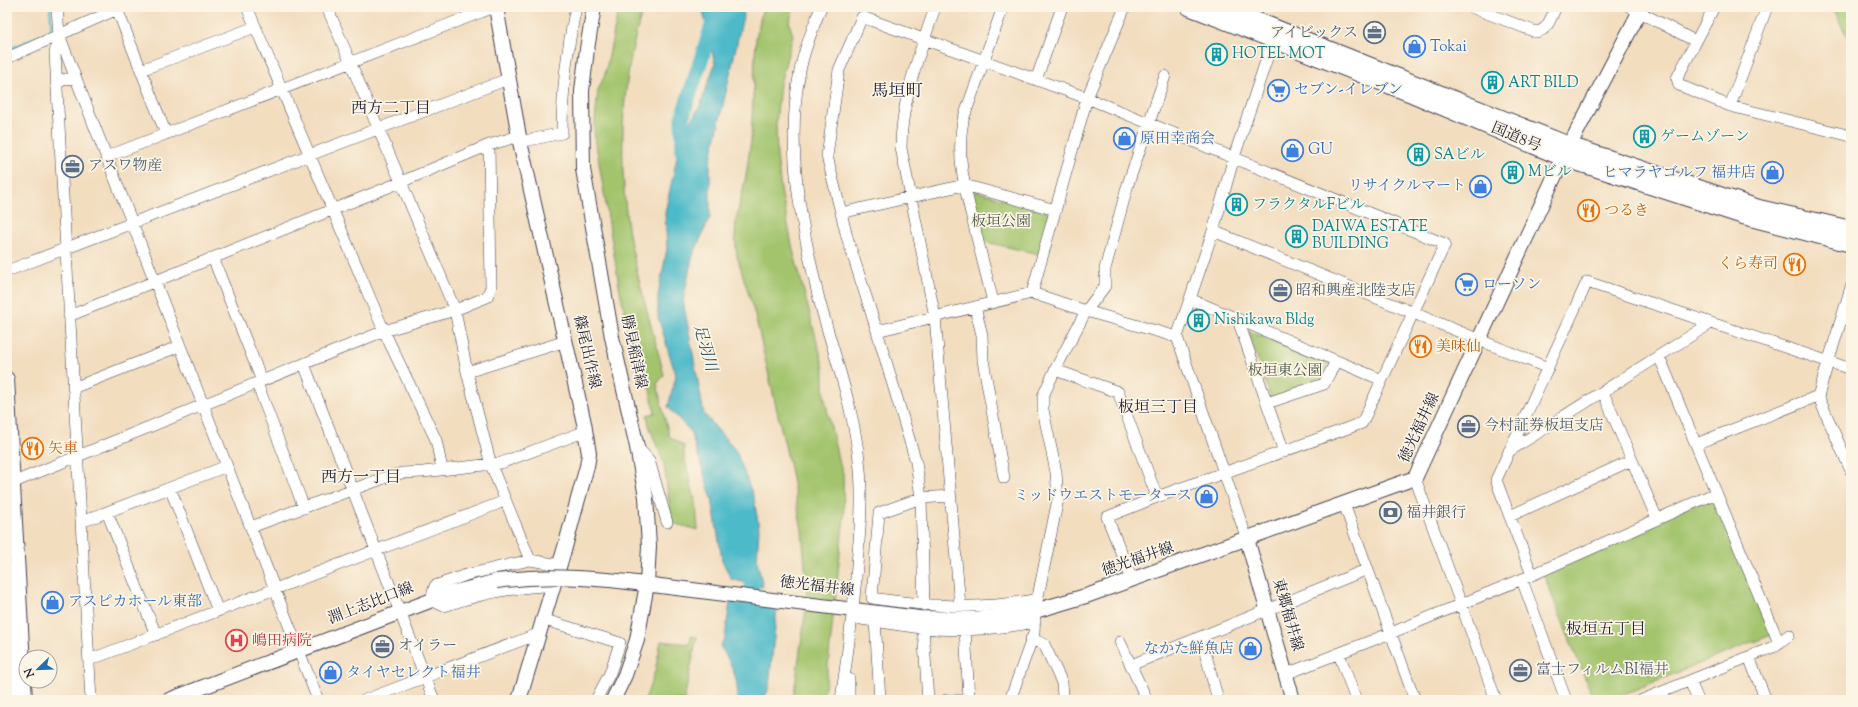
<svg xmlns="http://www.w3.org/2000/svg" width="1858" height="707" viewBox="0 0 1858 707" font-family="'Sorts Mill Goudy','Noto Serif JP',serif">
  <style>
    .green { fill: #a3c46d; stroke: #627354 }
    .water { fill: #4ebac9; stroke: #386e82 }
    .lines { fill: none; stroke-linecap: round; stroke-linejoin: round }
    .stream { stroke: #4ebac9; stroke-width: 2.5 }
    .river { stroke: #4ebac9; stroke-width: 15 }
    .minor-casing { stroke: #413e4f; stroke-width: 12 }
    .major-casing { stroke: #413e4f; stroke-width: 16 }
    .highway-casing { stroke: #413e4f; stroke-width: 18 }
    .minor { stroke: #fff; stroke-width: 11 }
    .major { stroke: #fff; stroke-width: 14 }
    .highway { stroke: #fff; stroke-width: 16 }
    .major-bridge-casing { stroke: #413e4f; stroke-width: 16; stroke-linecap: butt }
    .major-bridge { stroke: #fff; stroke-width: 14 }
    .labels { text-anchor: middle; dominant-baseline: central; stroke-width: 3.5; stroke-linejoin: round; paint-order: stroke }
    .service-label { font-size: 15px; fill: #4e5e75; stroke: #fcf5e5; text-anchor: start }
    .shop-label { font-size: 15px; fill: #366cbe; stroke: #fcf5e5; text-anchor: start }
    .culture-label { font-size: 15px; fill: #0d838f; stroke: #fcf5e5; text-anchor: start }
    .street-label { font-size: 15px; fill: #22223b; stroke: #fcf5e5 }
    .food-label { font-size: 15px; fill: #c56008; stroke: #fcf5e5; text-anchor: start }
    .park-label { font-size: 15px; fill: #4f5b4c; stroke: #fcf5e5 }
    .health-label { font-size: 15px; fill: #be3a42; stroke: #fcf5e5; text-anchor: start }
    .neighbourhood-label { font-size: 16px; fill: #22223b; stroke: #fcf5e5 }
    .water-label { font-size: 16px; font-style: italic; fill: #31576d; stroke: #fcf5e5 }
    .quarter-label { font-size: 17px; fill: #22223b; stroke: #fcf5e5 }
  </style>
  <rect width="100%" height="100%" fill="#fcf5e5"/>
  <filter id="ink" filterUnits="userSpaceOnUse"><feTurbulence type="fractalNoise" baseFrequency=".025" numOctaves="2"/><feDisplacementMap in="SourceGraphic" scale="8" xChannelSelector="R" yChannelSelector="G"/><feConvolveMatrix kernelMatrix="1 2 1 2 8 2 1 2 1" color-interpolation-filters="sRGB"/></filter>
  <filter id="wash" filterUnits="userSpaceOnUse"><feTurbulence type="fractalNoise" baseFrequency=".012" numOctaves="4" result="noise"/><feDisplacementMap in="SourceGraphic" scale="16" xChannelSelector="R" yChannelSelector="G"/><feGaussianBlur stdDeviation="0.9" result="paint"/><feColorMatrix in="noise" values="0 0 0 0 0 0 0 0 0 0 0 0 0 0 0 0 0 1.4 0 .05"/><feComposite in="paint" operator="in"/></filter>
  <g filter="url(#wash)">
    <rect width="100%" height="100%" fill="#f2ddbf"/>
    <path class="green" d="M619,7H644C621,75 619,150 627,221C634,270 652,326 664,375L657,384L669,436L684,446V456L696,504L698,530L672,523L664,464L649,426L647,415L655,413L649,385L641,387L620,291L594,132L598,90L605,74Z
      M763,7H794L789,23L793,35L780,84L776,124L777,156L781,190L793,250L824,368V395L838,459L843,473L844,516L826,683L821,700H793L805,615L807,593L802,530L789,463L755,315L737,256L735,238L736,220L746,176L751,140L756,38Z
      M1833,7H1851V40L1846,35Z
      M969,189L1052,213L1039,254L981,241Z
      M1248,331L1330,364L1323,381L1271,398Z
      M1716,493L1776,633L1609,700H1594L1542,571Z
      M691,636L697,637L684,700H645L655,671L661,641L690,644Z"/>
    <path class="water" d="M702,7H745L710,163V217L692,258L683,300L704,414L736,451L754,498L759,529L757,560L763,587L731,579L722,560L712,499L690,431L668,407L676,376L658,317V295L667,249L665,213L682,133L699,108L715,64Z
      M730,602L777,608L769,687L764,700H736C741,682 730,661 720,646L725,638Z"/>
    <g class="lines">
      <path class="stream" d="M7,50L52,31L50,7"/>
      <path class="river" d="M683,154L682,118L718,7
        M748,565L752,575V610"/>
    </g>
  </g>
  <g filter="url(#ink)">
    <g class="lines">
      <defs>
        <path id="minor" d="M57,7L59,35L55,53L91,700
          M247,7L384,331L436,440L442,469
          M327,7L455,310L467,372L491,465L530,560
          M821,7C813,28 804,49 800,71C785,146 801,225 819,299C833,353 853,404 859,460C863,491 861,522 858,552C855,602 848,651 841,700
          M935,7C920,54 901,98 901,148L935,317L960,606
          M1471,7L1536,32C1548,31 1551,17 1556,7
          M1630,7L1695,41
          M1714,7L1677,78L1679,85L1730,106L1851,136
          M117,9L166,134
          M59,35L318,700
          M7,58L122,7
          M141,70L255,27
          M1036,80L1062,7
          M56,84L65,79L76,78
          M1730,106L1767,7
          M520,142L562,133C562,90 567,49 576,7
          M106,157L494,7
          M841,213L964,185L1056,210
          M1213,231L1548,368
          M213,258L262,381
          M7,271L508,79
          M1032,293L1087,98L1125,7
          M1190,299L1382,380
          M993,302C987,277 980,251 974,225C965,189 956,158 963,120L1003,7
          M975,307L982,335L983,360L1004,478
          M69,316L401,182L489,145L519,136
          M1238,320L1284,452
          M877,331L1032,293L1086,311L1177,337
          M1659,356L1779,643
          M304,364L434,700
          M467,372L566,341
          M257,383L304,508
          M73,388L180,346
          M1603,392L1657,519
          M1818,396L1851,471
          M1267,403L1324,384L1336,361
          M1696,444L1818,396L1851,287
          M637,447L649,460L667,522
          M1509,451L1711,323
          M1415,478L1496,700
          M7,485L384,331L455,310L487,297L491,287L489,145
          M170,488L218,611
          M950,496L921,498L879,513L872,598C928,606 982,611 1037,599
          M1344,504L1415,700
          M107,512L156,635
          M1510,516L1632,460
          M81,522L227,466
          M251,527L384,478L402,473L423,472L501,463L586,431
          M1247,539L1177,337L1213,231L1234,157L1273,40
          M1532,575L1496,480L1587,282L1851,369
          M1132,580L1107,517L1157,497
          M1522,580L1566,700
          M553,586C515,586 480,594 444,606L431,600L435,586L466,575L530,560L560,565
          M924,605L921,498L916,462L877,331L847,237L827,156L839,70L862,17L1087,98L1445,244L1362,423L1157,497L1118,392L1055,370
          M853,618C876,621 899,625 922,628C960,632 998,629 1035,622
          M542,619L620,643L610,673L596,700
          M875,620L880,700
          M923,628L928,700
          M965,630L969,699
          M1201,637L1218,700
          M1031,639L1044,644L1062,683L1063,696L1060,700
          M1120,642L1147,700
          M1339,654L1356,700
          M1749,657L1766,700
          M89,660L505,501
          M1131,665L1368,569
          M1286,674L1391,633L1532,575L1716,493
          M849,679V700
          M1690,681L1698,700
          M365,700L538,634
          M946,700H972
          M1010,700L1034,633L1035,611L1058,499L1056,472L1043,410V396L1055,370L1086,311L1105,286V269L1128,184L1165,76
          M1642,700L1773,647L1789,635"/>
        <path id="major" d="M496,7L520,142L584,423L589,454L587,466L565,547L519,700
          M594,7L587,49L582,91L583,169L612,337L637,447L646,497L649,546L647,584L637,640L625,675L613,700
          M7,379L25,700
          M1247,539L1293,700
          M7,569L15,700
          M628,582L919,618L974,619L1005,616L1035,611L1089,595L1415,478L1563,158L1642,7
          M169,700L448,594L497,581"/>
        <path id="highway" d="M1189,7L1409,93L1563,158L1743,216L1851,244
          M1223,7L1569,145L1759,208L1851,229"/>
      </defs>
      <use href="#minor" class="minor-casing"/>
      <use href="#major" class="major-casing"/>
      <use href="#highway" class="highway-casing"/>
      <use href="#minor" class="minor"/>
      <use href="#major" class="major"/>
      <use href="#highway" class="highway"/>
      <defs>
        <path id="major-bridge" d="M497,581C543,575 583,577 628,582"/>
      </defs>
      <use href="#major-bridge" class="major-bridge-casing"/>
      <use href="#major-bridge" class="major-bridge"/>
    </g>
  </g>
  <defs>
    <symbol id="office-ring" viewBox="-11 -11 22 22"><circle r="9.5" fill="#fcf5e5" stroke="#5c6f8a" stroke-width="1.5"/><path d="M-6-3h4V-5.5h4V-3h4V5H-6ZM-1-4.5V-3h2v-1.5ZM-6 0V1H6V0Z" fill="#5c6f8a"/></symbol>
    <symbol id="shop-ring" viewBox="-11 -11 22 22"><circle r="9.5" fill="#fcf5e5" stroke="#3f7fe0" stroke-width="1.5"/><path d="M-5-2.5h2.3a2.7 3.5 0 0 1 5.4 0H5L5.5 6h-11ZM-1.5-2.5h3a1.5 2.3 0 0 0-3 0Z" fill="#3f7fe0"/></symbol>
    <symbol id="building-ring" viewBox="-11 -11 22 22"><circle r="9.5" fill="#fcf5e5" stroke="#0f9aa8" stroke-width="1.5"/><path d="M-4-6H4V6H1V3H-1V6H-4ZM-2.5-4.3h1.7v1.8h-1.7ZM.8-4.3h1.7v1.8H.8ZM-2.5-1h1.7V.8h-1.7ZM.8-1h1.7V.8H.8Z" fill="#0f9aa8"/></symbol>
    <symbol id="supermarket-ring" viewBox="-11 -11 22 22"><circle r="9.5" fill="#fcf5e5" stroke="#3f7fe0" stroke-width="1.5"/><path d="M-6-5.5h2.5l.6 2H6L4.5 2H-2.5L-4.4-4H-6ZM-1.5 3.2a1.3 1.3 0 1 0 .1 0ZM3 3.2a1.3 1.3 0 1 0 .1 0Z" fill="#3f7fe0"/></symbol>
    <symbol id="restaurant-ring" viewBox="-11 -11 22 22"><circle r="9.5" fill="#fcf5e5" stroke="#e8710a" stroke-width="1.5"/><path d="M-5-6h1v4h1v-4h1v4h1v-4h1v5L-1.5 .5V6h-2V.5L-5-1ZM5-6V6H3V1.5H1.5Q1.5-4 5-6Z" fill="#e8710a"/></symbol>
    <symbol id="bank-ring" viewBox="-11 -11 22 22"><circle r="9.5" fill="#fcf5e5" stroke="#5c6f8a" stroke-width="1.5"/><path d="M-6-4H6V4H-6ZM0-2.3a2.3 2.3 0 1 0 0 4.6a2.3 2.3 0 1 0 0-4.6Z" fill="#5c6f8a"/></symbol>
    <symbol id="hospital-ring" viewBox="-11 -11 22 22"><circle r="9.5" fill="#fcf5e5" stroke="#e0444e" stroke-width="1.5"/><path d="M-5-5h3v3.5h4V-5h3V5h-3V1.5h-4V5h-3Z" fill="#e0444e"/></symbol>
  </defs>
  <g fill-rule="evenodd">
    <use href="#office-ring" x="1362" y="20" width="25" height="25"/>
    <use href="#shop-ring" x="1402" y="34" width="25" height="25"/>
    <use href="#building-ring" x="1204" y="42" width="25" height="25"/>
    <use href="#building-ring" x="1480" y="70" width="25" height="25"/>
    <use href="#supermarket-ring" x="1266" y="78" width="25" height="25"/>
    <use href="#building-ring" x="1632" y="124" width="25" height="25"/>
    <use href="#shop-ring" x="1112" y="126" width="25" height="25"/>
    <use href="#shop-ring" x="1280" y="138" width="25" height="25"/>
    <use href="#building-ring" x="1406" y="142" width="25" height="25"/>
    <use href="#office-ring" x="60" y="154" width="25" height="25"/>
    <use href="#building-ring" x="1500" y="160" width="25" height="25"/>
    <use href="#shop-ring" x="1760" y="160" width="25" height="25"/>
    <use href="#shop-ring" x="1468" y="174" width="25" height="25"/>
    <use href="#building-ring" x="1224" y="192" width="25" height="25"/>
    <use href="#restaurant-ring" x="1576" y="198" width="25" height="25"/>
    <use href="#building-ring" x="1284" y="224" width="25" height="25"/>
    <use href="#restaurant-ring" x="1782" y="252" width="25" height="25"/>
    <use href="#supermarket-ring" x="1454" y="272" width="25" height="25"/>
    <use href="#office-ring" x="1268" y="278" width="25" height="25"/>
    <use href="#building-ring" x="1186" y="308" width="25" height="25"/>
    <use href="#restaurant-ring" x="1408" y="334" width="25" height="25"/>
    <use href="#office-ring" x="1456" y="414" width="25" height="25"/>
    <use href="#restaurant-ring" x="20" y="436" width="25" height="25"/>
    <use href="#shop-ring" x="1194" y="484" width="25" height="25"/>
    <use href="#bank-ring" x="1378" y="500" width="25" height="25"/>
    <use href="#shop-ring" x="40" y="590" width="25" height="25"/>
    <use href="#hospital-ring" x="224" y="628" width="25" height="25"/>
    <use href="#office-ring" x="370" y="634" width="25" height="25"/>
    <use href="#shop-ring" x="1238" y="636" width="25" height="25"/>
    <use href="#office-ring" x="1508" y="658" width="25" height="25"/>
    <use href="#shop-ring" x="318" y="660" width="25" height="25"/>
  </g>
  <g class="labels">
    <g class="service-label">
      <text x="1358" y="33" text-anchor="end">アイビックス</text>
      <text x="88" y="166">アスワ物産</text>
      <text x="1296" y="291">昭和興産北陸支店</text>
      <text x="1484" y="426">今村証券板垣支店</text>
      <text x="1406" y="513">福井銀行</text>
      <text x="398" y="646">オイラー</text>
      <text x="1536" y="670">富士フィルムBI福井</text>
    </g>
    <g class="shop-label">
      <text x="1430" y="47">Tokai</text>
      <text x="1294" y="90">セブン-イレブン</text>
      <text x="1140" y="139">原田幸商会</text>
      <text x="1308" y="150">GU</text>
      <text x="1756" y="173" text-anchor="end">ヒマラヤゴルフ 福井店</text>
      <text x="1466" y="186" text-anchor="end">リサイクルマート</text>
      <text x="1482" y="285">ローソン</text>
      <text x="1192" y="496" text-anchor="end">ミッドウエストモータース</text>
      <text x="68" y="602">アスピカホール東部</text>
      <text x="1234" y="649" text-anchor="end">なかた鮮魚店</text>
      <text x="346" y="673">タイヤセレクト福井</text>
    </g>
    <g class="culture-label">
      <text x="1232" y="54">HOTEL MOT</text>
      <text x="1508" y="83">ART BILD</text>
      <text x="1660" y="137">ゲームゾーン</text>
      <text x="1434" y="155">SAビル</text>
      <text x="1528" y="172">Mビル</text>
      <text x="1252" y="205">フラクタルFビル</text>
      <text x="1312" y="227">DAIWA ESTATE<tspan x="1312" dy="17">BUILDING</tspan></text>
      <text x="1214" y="320">Nishikawa Bldg</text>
    </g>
    <g class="street-label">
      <text transform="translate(1516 138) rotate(23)">国道8号</text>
      <text transform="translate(586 352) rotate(77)">篠尾出作線</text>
      <text transform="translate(633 352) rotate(78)">勝見稲津線</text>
      <text transform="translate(1420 428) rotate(-65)">徳光福井線</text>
      <text transform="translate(1138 560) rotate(-19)">徳光福井線</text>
      <text transform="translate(817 587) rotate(7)">徳光福井線</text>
      <text transform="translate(371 604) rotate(-21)">淵上志比口線</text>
      <text transform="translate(1287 615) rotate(74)">東郷福井線</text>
    </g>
    <g class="food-label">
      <text x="1604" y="211">つるき</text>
      <text x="1778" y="264" text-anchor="end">くら寿司</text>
      <text x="1436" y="347">美味仙</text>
      <text x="48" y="449">矢車</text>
    </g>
    <g class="park-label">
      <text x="1001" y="222">板垣公園</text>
      <text x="1285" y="371">板垣東公園</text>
    </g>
    <g class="health-label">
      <text x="252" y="641">嶋田病院</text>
    </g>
    <g class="neighbourhood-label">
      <text x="391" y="109">西方二丁目</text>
      <text x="1158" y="408">板垣三丁目</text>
      <text x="361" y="478">西方一丁目</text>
      <text x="1606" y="630">板垣五丁目</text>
    </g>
    <g class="water-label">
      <text transform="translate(704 348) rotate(74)">足羽川</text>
    </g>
    <g class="quarter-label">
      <text x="897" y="92">馬垣町</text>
    </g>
  </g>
  <rect width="1858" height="707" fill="none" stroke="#fcf5e5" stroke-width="24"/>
  <g transform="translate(38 669) rotate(247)"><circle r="19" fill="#fcf5e5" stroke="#a5a1a1"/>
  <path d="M0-3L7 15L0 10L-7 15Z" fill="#1f6fb2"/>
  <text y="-6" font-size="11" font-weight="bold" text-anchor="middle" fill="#22223b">N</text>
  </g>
</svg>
